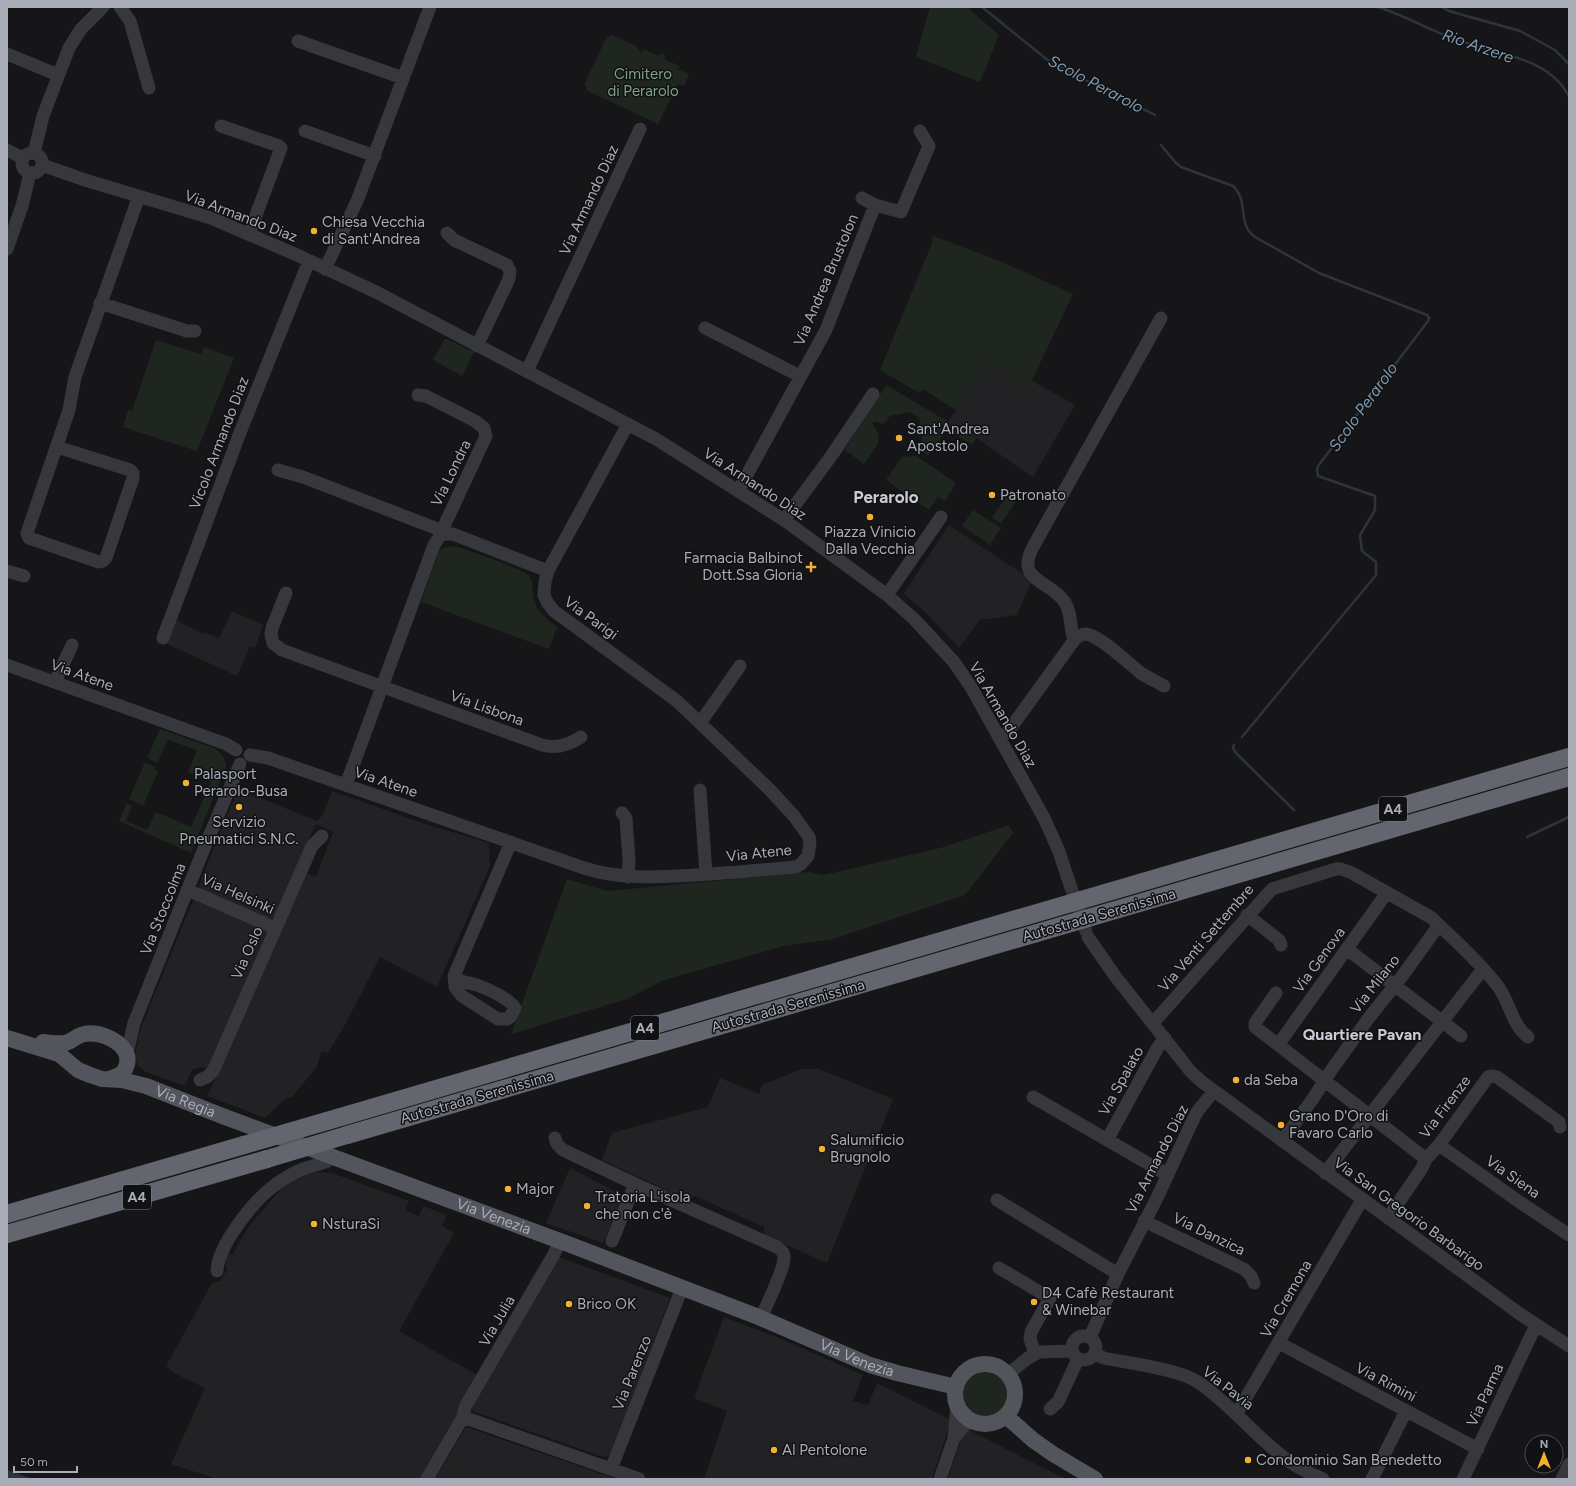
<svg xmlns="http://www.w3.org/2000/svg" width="1576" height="1486" viewBox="0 0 1576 1486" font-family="Figtree,sans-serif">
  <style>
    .built { fill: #222225 }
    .green { fill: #1e261f }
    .water { fill: #2c353c }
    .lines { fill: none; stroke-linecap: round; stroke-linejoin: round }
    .stream { stroke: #2c353c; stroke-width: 2.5 }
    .minor-tunnel { stroke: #333438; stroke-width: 13; stroke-dasharray: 13 6; stroke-linecap: butt }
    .minor { stroke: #37383d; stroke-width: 13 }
    .major { stroke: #53555c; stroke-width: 16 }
    .highway { stroke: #63666e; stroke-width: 18 }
    .highway-bridge { stroke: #63666e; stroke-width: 18 }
    .poi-dot { fill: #f2b134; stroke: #111113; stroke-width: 1.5 }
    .labels { text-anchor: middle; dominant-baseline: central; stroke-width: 3; stroke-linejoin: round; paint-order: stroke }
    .shield { fill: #111113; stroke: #7b7e86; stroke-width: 1 }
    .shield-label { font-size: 14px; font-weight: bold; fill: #a8adb8 }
    .park-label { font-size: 15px; fill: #7fa381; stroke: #111113 }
    .street-label { font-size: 15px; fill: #a8adb8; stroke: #111113 }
    .poi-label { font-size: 15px; fill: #a8adb8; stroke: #111113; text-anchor: start }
    .water-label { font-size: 16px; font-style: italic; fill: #7f9bb3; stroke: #111113 }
    .neighbourhood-label { font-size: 16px; font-weight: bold; fill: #c9ccd4; stroke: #111113 }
    .quarter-label { font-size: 17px; font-weight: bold; fill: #c9ccd4; stroke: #111113 }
  </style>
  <rect width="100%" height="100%" fill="#161618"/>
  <path class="built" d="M988,365L1033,392L1038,384L1075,405L1033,477L976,438L948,422Z
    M949,525L1032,580L1017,615L980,620L959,648L925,612L905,595L904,593Z
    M232,611L263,625L255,648L250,646L237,676L165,643L174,619L203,634L204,632L219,638Z
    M238,789L317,821L322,816L332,791L428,825L489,843L490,866L437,987L380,957L346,1023L328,1053L322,1051L316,1068L292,1097L286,1098L265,1118L207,1096L307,873L316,877L333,832L316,824L275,915L271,919H268L202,891L199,888L200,882Z
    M197,899L267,930L208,1068L202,1067L192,1070L185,1086L146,1072L138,1066L135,1057L139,1033L145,1018L193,900Z
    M802,1069H819L893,1099L827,1263L764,1235V1227L695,1196L688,1200L602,1160L612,1133L708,1107L720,1078L759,1094L762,1085Z
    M570,1168L624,1196L603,1243L546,1223Z
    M317,1172L332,1173L409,1201L405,1210L419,1216L423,1206L447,1215L442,1226L454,1233L399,1331L479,1376L420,1479H217L171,1464L205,1388L176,1374L166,1366L212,1283L220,1281L227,1270L224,1260L228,1253L232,1255L249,1226L281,1189L296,1177Z
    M556,1256L670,1298L612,1450L609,1456L603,1457L474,1412L471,1408Z
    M724,1317L779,1338L863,1375L853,1401L868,1405L877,1383L951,1420L932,1479H704L727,1411L694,1398Z
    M466,1427L616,1479H435Z
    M967,1429L1065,1479H948L964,1431Z"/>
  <path class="green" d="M930,7H967L999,35L980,82L916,57Z
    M611,34L638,47L637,50L642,52L644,49L659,56L660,53L666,56L664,59L680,66L678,69L689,74L684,86L678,84L658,124L586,90L587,87L584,85L607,36L610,37Z
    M933,236L1000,261L1073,294L1032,380L1038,384L1033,392L988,366L956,410L923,389L919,393L880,370L932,243Z
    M445,338L474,352L462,376L433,360Z
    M156,340L201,354L204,347L234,358L197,451L123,427L128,410L132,411Z
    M886,385L976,438L973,445L947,430L928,456L917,447L922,439L919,418L910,412L890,416L883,424L874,421L872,423L879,435L878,444L864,464L846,451L845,449Z
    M916,456L956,483L945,501L938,497L929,510L886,480L902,457Z
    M1011,489L1020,495L1001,524L992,518Z
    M973,510L1001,528L990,545L962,526Z
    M453,546L461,548C473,552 523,569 529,576C534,582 532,587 533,594C534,609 546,619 557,627L549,649L421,602L439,552L444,548Z
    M160,729L214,748C222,753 225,757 226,767L191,853L119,821L127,803L132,806L126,821L147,830L156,812L191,827L211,782L188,772L197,750L168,740L157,763L147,758Z
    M145,762L155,767L154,769L158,771L143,806L129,799Z
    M1009,825L1013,833L965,895L833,939L784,946L664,980L627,999L511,1034L567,879L607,891L808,872L824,875L940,848Z
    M961 1394a24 24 0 1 1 48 0a24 24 0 1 1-48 0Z"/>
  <path class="water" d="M7,1470L33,1479H7Z"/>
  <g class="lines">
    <path class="stream" d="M982,7L1050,62L1155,115
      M1378,7C1406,16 1431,31 1458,40C1495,54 1550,57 1569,97
      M1442,7L1449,11L1520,31L1555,50L1569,64
      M1161,145L1175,162L1181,167L1233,186C1250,202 1236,223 1255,237L1319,273L1427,315L1429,318L1428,321L1318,466L1317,470L1318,476L1375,496V510L1360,535L1362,551L1376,562V575L1242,737
      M1234,745L1233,748L1236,753L1294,810
      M1527,837L1569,817"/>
    <path class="minor-tunnel" d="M1070,885L1088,937"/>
    <path class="minor" d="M120,7L130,21L149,88
      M298,41L403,78
      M7,54L58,75
      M221,126L279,146L281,148L249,234
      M305,131L375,156
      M7,150L23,158
      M22 163a10 10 0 1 1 20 0a10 10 0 1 1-20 0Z
      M34,153L43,116L69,48L81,29L103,7
      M42,165L85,180L211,218L297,255L376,292L656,439L784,520L887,595L914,619L954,662L971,687L1044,818L1058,849L1070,885
      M862,198L875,205
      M447,233L454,240L507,265L510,271L509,279L477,346
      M7,249L22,206L30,173
      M325,269L357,201L430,7
      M100,303L187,331H195
      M705,328L800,376
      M527,371L640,129
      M57,447L130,470L133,473V478L106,558L103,561L99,562L29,538L27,533L69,410L75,377L139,196
      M278,470L303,477L435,528L442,535L447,534H453L548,571
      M738,491L826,330L875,205L901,212L929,146L920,131
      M784,520L832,455L873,394
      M7,571L24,576
      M286,593L272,628L271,634L273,643L282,650L542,745C557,749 569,745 581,737
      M887,595L941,517
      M163,638L241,430L309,261
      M1075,639C1069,633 1073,613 1064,601C1049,580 1015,581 1033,547L1161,318
      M7,665L226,744L236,750
      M55,682L72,645
      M700,723L740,666
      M999,738L1007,733L1075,639C1078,636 1081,634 1086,634C1101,636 1129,664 1142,674C1149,678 1157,682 1164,686
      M250,755L268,758L584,868C621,880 658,877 696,875C729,873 763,870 796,867L801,864L808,856L810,843L809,837L794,816L770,790L677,701L554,611L547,602L544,595L545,582L548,571L628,424
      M346,785L434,545C440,535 442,536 445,524L486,436L484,428L475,421L426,396L418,395
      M700,790L706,874
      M622,813L626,818L629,861L628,877
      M188,890L275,928
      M1247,915L1279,940L1281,945
      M1088,937L1115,976L1191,1072L1202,1082L1520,1314L1569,1346
      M1347,949L1461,1036
      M454,976C463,984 467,982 477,985C488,989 510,999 515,1008L510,1017L507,1019H498L462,996L455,987L454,976L511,842
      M1276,993L1255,1023V1027L1426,1159
      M1153,1023L1272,889L1336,869H1341L1352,873L1432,918L1439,925C1459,944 1480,963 1497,985C1510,1001 1511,1024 1528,1037
      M1278,1045L1386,894
      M127,1054L134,1023L205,846L240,764
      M200,1080L207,1077L213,1071L312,846L322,836
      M1033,1097L1168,1175
      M555,1138L557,1144L563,1150L635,1184L777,1247C780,1249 784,1252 784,1257C785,1268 766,1306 761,1318
      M1107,1140L1158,1047L1165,1038
      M1282,1141L1312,1100L1330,1072L1368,1019L1403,975L1439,925
      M1439,1145L1521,1203L1569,1235
      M1325,1173L1483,969
      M997,1200L1118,1274
      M1388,1218L1422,1168L1426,1159L1439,1145L1488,1077L1491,1076L1497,1077L1559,1122L1560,1127
      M1144,1221L1244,1269L1251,1276L1254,1283
      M612,1241L635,1184
      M999,1268L1050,1298L1031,1332L1030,1339L1035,1353
      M217,1271C218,1245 254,1200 275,1185C281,1180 289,1176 296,1172C305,1167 318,1165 328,1161L329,1157
      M1072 1348a12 12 0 1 1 24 0a12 12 0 1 1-24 0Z
      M1090,1337L1118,1274L1157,1198L1191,1124L1197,1112L1213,1092
      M1279,1343L1478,1449
      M1094,1354L1104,1358C1128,1363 1178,1369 1198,1382C1232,1405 1257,1439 1290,1462C1301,1470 1312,1474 1323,1479
      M1008,1374L1028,1358L1039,1352L1072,1351
      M1050,1409L1058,1402L1078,1359
      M1237,1413L1362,1200
      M463,1417L639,1479
      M954,1438L966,1424L972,1422
      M611,1469L682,1288
      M427,1479L463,1417L465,1407L554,1254L560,1241
      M940,1479L954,1438L957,1405
      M1372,1479L1406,1411
      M1463,1479L1536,1325
      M1562,1479L1569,1464"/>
    <g class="major">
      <path id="s1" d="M7,1038L59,1054L78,1070L90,1075L102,1079L122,1080L146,1086L225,1117L568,1244L756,1316L870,1365L897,1373L956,1387"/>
      <path d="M43,1042C50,1043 57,1044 65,1043C71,1042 75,1037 81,1035C95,1030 117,1038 125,1051C130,1059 127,1067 122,1074L110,1079"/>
      <circle cx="985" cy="1394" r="30"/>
      <path d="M1006,1416L1033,1440L1053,1454L1095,1479"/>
    </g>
    <path class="highway" d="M327,1121L1569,757
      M347,1135L1569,777
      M7,1214L244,1145
      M7,1234L267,1159"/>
    <path class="highway-bridge" d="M244,1145L327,1121
      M267,1159L347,1135"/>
  </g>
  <g class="poi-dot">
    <circle cx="314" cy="231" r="4"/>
    <circle cx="899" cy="438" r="4"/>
    <circle cx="992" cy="495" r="4"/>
    <circle cx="870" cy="517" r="4"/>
    <path d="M809 561h4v4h4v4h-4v4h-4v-4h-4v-4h4z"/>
    <circle cx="186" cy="783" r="4"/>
    <circle cx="239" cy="807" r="4"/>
    <circle cx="1236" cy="1080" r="4"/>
    <circle cx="1281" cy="1125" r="4"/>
    <circle cx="822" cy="1149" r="4"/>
    <circle cx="508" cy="1189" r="4"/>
    <circle cx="587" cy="1206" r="4"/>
    <circle cx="314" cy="1224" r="4"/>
    <circle cx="1034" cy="1302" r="4"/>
    <circle cx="569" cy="1304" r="4"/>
    <circle cx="774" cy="1450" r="4"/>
    <circle cx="1248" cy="1460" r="4"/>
  </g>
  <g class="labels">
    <g class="shield">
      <rect x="1379" y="797" width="28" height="24" rx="3"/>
      <rect x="631" y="1016" width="28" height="24" rx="3"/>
      <rect x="123" y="1185" width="28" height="24" rx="3"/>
    </g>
    <g class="shield-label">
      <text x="1393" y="809">A4</text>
      <text x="645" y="1028">A4</text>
      <text x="137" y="1197">A4</text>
    </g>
    <g class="park-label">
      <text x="643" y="74">Cimitero<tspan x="643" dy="17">di Perarolo</tspan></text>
    </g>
    <g class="street-label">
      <text transform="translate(589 200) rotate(-65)">Via Armando Diaz</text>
      <text transform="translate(241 216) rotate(21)">Via Armando Diaz</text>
      <text transform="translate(826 280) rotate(-67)">Via Andrea Brustolon</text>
      <text transform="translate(219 443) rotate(-69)">Vicolo Armando Diaz</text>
      <text transform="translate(451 473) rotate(-64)">Via Londra</text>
      <text transform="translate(755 484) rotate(33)">Via Armando Diaz</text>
      <text transform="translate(591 618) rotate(36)">Via Parigi</text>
      <text transform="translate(82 675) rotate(20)">Via Atene</text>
      <text transform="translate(487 708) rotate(20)">Via Lisbona</text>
      <text transform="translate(1003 715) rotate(60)">Via Armando Diaz</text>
      <text transform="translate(386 782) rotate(19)">Via Atene</text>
      <text transform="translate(759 853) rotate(-6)">Via Atene</text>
      <text transform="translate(238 894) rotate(24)">Via Helsinki</text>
      <text transform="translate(163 909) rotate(-68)">Via Stoccolma</text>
      <text transform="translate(1099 915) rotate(-16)">Autostrada Serenissima</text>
      <text transform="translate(1206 938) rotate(-49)">Via Venti Settembre</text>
      <text transform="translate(247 953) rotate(-66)">Via Oslo</text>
      <text transform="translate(1319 960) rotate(-54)">Via Genova</text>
      <text transform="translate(1375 984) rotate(-52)">Via Milano</text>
      <text transform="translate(788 1006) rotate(-16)">Autostrada Serenissima</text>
      <text transform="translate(1121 1081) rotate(-61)">Via Spalato</text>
      <text transform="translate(477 1097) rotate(-16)">Autostrada Serenissima</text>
      <text stroke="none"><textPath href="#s1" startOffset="192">Via Regia</textPath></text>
      <text transform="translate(1445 1107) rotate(-53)">Via Firenze</text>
      <text transform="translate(1157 1159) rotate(-63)">Via Armando Diaz</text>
      <text transform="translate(1513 1177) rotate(35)">Via Siena</text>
      <text transform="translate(1409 1214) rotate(36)">Via San Gregorio Barbarigo</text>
      <text stroke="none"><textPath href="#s1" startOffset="521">Via Venezia</textPath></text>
      <text transform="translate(1209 1234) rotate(26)">Via Danzica</text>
      <text transform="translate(1286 1299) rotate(-60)">Via Cremona</text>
      <text transform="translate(497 1321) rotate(-60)">Via Julia</text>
      <text stroke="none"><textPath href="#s1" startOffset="911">Via Venezia</textPath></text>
      <text transform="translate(632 1373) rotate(-68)">Via Parenzo</text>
      <text transform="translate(1386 1382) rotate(28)">Via Rimini</text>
      <text transform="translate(1228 1388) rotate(38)">Via Pavia</text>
      <text transform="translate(1485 1395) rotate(-65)">Via Parma</text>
    </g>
    <g class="poi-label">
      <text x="322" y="222">Chiesa Vecchia<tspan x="322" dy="17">di Sant'Andrea</tspan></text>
      <text x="907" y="429">Sant'Andrea<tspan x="907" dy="17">Apostolo</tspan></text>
      <text x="1000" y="495">Patronato</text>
      <text x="870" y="532" text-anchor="middle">Piazza Vinicio<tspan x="870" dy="17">Dalla Vecchia</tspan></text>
      <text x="803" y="558" text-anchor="end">Farmacia Balbinot<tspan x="803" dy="17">Dott.Ssa Gloria</tspan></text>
      <text x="194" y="774">Palasport<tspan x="194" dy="17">Perarolo-Busa</tspan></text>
      <text x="239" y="822" text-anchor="middle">Servizio<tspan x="239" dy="17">Pneumatici S.N.C.</tspan></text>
      <text x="1244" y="1080">da Seba</text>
      <text x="1289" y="1116">Grano D'Oro di<tspan x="1289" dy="17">Favaro Carlo</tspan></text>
      <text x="830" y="1140">Salumificio<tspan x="830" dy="17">Brugnolo</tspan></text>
      <text x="516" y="1189">Major</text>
      <text x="595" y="1197">Tratoria L'isola<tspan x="595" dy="17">che non c'è</tspan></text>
      <text x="322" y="1224">NsturaSi</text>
      <text x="1042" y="1293">D4 Cafè Restaurant<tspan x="1042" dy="17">&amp; Winebar</tspan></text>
      <text x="577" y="1304">Brico OK</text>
      <text x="782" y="1450">Al Pentolone</text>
      <text x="1256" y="1460">Condominio San Benedetto</text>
    </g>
    <g class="water-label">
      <text transform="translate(1478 46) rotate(19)">Rio Arzere</text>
      <text transform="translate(1096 84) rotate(28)">Scolo Perarolo</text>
      <text transform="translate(1363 407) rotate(-54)">Scolo Perarolo</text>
    </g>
    <g class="neighbourhood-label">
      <text x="1362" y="1034">Quartiere Pavan</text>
    </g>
    <g class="quarter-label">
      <text x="886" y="497">Perarolo</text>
    </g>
  </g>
  <rect width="1576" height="1486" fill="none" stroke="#a8adb8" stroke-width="16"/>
  <g transform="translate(1544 1454)"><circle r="19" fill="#111113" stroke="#4d4f55"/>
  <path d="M0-3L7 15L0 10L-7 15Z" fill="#f2b134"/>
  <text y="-6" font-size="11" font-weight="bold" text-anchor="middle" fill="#a8adb8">N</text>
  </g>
  <path d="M14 1466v6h63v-6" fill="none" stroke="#a8adb8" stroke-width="2"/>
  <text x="20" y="1466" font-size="12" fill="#a8adb8" stroke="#111113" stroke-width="3" paint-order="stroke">50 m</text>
</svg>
